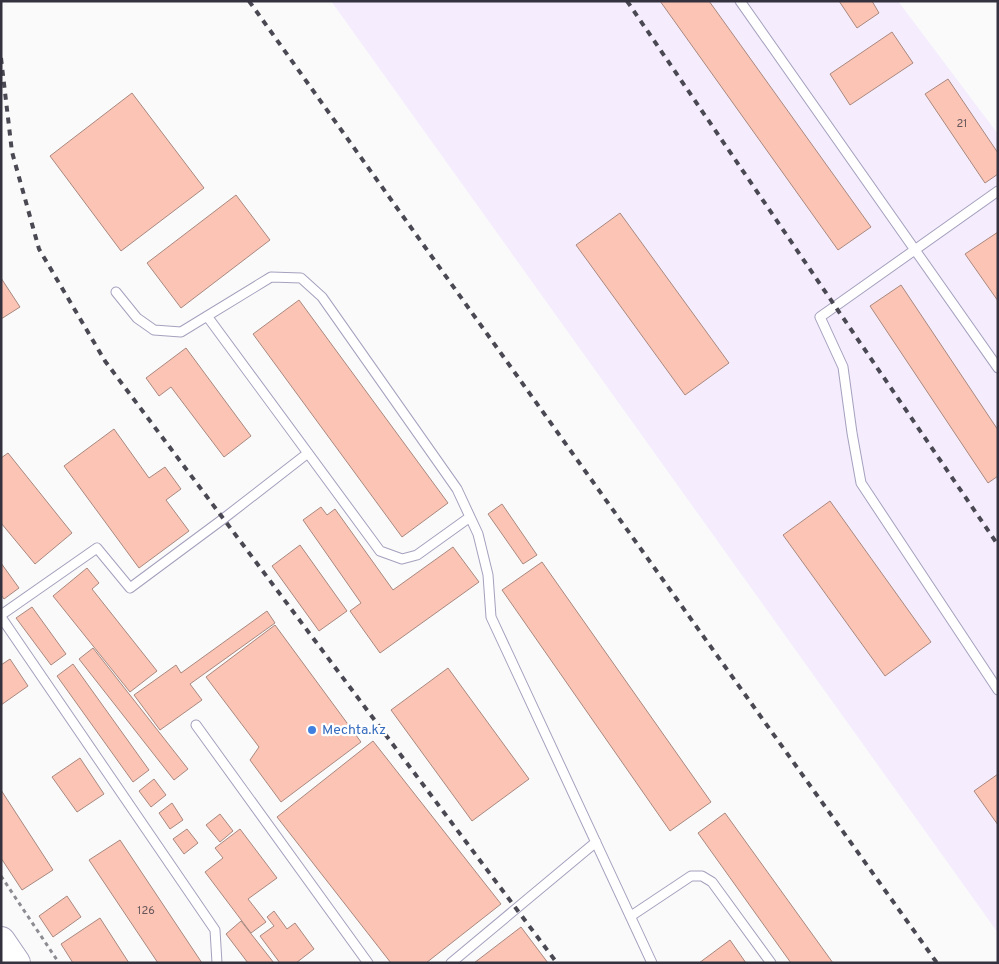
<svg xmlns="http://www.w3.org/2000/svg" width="999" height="964" viewBox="0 0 999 964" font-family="Overpass,sans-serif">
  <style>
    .industrial { fill: #f5edfd }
    .building { fill: #fbc4b4; stroke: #a9887f }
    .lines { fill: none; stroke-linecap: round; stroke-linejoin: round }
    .service-casing { stroke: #a5a1be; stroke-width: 11 }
    .primary-casing { stroke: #a5a1be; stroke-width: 30 }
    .path { stroke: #8e8c93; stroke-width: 3; stroke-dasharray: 4 4; stroke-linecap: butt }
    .service { stroke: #fff; stroke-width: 9 }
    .primary { stroke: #fff; stroke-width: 28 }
    .rail { stroke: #4a4853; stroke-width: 4; stroke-dasharray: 6 6; stroke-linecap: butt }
    .shop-dot { fill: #3f7fe0; stroke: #fff; stroke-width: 2 }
    .labels { text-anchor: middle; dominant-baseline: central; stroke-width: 4.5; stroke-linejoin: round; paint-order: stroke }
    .number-label { font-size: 11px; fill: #66565c }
    .shop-label { font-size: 14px; fill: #366cbe; stroke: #fff; text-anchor: start }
  </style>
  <rect width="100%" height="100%" fill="#fafafa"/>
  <path class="industrial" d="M331,1H898L998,134V933Z"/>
  <path class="building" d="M660,1H709L871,227L838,250Z
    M839,1H872L879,13L857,28Z
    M892,32L913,63L850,105L830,74Z
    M948,79L998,153V174L985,183L925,94Z
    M132,93L204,188L121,251L50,156Z
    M236,195L270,240L181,308L147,263Z
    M620,213L729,363L685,395L576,245Z
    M998,232V301L965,254Z
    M1,278L20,307L1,319Z
    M901,285L998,430V476L988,483L870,306Z
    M299,300L448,503L402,537L253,334Z
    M186,348L251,436L224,457L171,387L159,396L146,378Z
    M114,429L149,478L165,467L181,489L166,500L189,531L139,568L64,466Z
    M8,453L72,533L35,564L1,523V458Z
    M830,501L931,642L885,676L783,535Z
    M502,504L537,555L523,564L488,514Z
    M321,507L327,515L335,509L393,590L453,547L479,582L380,653L350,611L361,603L303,520Z
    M300,545L347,611L319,631L272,566Z
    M542,562L711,802L670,831L502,590Z
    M1,563L19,588L4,599L1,595Z
    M87,568L99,583L92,589L157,671L130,692L53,596Z
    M32,607L66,654L51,665L16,618Z
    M267,611L275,623L190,684L202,700L160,730L134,695L176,665L181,673Z
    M275,625L361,742L281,802L250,760L259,747L206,677Z
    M93,648L188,769L174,780L79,659Z
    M10,659L28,686L1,705V665Z
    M73,664L149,770L133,782L57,676Z
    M448,668L529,779L472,821L391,710Z
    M373,741L501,904L426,963H391L277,817Z
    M80,758L104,794L77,812L52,777Z
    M998,774V825L974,791Z
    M154,779L166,795L151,807L139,791Z
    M1,790L53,870L22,890L1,858Z
    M172,803L183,820L170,829L159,813Z
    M725,813L833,963H791L698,833Z
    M220,814L233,831L220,842L206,825Z
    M187,829L198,843L184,854L173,839Z
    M240,829L277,878L248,899L266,922L251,933L205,872L223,858L215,848Z
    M120,840L202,963H158L89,860Z
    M67,896L81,917L53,937L39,916Z
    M274,911L287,929L295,923L314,949L296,963H280L260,936L274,926L267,917Z
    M100,918L129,963H73L61,944Z
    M241,921L274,963H248L226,934Z
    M521,927L548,963H474Z
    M730,940L746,963H699Z"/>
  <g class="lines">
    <defs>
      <path id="service" d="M740,1L998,368
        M998,191L820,317L843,367L852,433L861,483L998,690
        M116,292L137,318L154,330L181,332L271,277L301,278L322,297L457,489L478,534L488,575L491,617L652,963
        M207,316L380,551L402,559L417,555L470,517
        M1,615L97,548L130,588L223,519L308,453
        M1,617L215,930L217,963
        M196,725L368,963
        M631,916L691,876H702L712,882L771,963
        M451,963L596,842"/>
      <path id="primary" d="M1,941L16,963"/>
    </defs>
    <use href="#service" class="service-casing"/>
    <use href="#primary" class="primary-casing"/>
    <path class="path" d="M1,876L59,963"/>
    <use href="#service" class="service"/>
    <use href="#primary" class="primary"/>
    <path class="rail" d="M249,1L937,963
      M627,1L998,545
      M1,58L12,152L39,249L105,361L557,963"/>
  </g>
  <circle class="shop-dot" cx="312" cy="730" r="5"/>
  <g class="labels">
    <g class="number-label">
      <text x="962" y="124">21</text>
      <text x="146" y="911">126</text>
    </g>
    <g class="shop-label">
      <text x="322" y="730">Mechta.kz</text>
    </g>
  </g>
  <rect width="999" height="964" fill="none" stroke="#34323e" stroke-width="5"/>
</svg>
